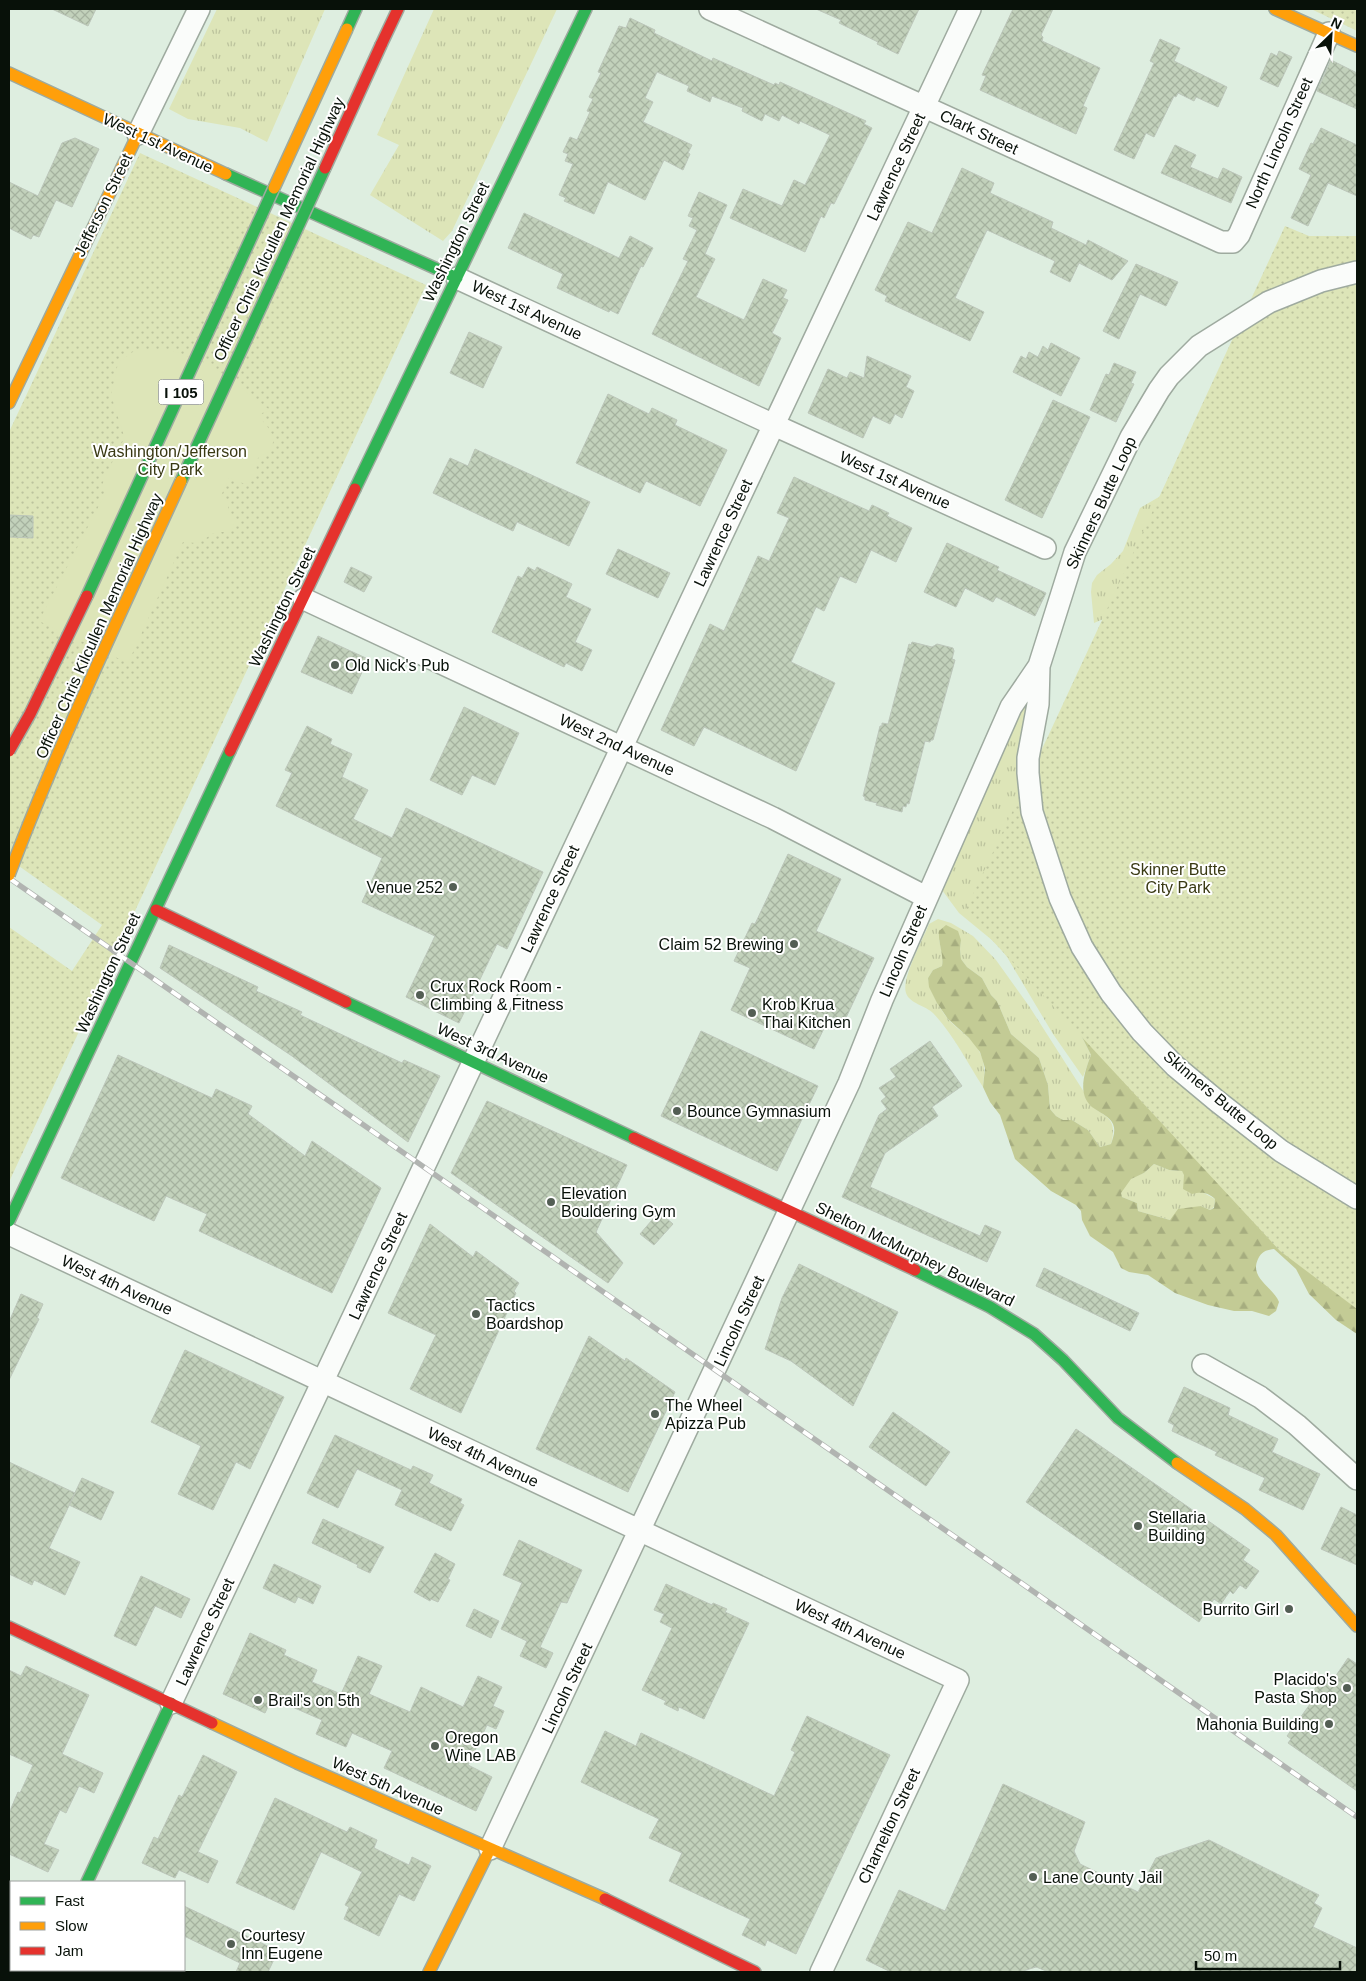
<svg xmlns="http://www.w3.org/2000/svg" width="1366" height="1981" viewBox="0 0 1366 1981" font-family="Arial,sans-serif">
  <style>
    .grass { fill: url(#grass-tufts) }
    .forest { fill: url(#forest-firs); fill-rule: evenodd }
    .park { fill: url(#park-dots) }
    .garden { fill: #dde5b8 }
    .building { fill: url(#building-cross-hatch); stroke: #bcc6ba }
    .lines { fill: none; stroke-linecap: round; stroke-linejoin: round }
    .street-casing { stroke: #9eaa9f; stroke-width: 24 }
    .fast-casing { stroke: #9eaa9f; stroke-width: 14 }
    .slow-casing { stroke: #9eaa9f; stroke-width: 14 }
    .jam-casing { stroke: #9eaa9f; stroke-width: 14 }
    .street { stroke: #fafcfa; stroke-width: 21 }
    .fast { stroke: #30b455; stroke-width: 11 }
    .slow { stroke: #ff9f0a; stroke-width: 11 }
    .jam { stroke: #e5322d; stroke-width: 11 }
    .rail-casing { stroke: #b1b4b1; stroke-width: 5.5 }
    .rail { stroke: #fff; stroke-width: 4; stroke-dasharray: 11; stroke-linecap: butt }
    .fast-bridge-casing { stroke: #9eaa9f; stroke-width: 14; stroke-linecap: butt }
    .slow-bridge-casing { stroke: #9eaa9f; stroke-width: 14; stroke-linecap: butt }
    .jam-bridge-casing { stroke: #9eaa9f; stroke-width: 14; stroke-linecap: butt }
    .fast-bridge { stroke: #30b455; stroke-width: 11 }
    .slow-bridge { stroke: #ff9f0a; stroke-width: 11 }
    .jam-bridge { stroke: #e5322d; stroke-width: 11 }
    .poi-dot { fill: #535e54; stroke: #fff; stroke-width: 2 }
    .labels { text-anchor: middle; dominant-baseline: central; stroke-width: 4; stroke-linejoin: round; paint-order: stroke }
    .shield { fill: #fff; stroke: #525853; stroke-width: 1 }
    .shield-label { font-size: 15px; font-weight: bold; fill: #081109 }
    .street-label { font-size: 16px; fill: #081109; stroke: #fff }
    .park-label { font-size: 16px; fill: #393913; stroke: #fff }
    .poi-label { font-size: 16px; fill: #081109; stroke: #fff; text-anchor: start }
  </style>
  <defs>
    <pattern id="grass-tufts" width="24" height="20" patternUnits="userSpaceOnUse" patternTransform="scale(1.25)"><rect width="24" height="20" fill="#dde5b8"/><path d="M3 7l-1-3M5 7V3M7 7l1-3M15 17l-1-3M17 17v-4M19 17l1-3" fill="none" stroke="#bcc39d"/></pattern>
    <pattern id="forest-firs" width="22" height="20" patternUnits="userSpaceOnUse" patternTransform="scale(1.25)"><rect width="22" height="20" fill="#c3cb95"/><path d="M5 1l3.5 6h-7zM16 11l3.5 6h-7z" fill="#a6ad7f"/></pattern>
    <pattern id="park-dots" width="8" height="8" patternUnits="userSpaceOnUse" patternTransform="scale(1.25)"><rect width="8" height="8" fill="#dde5b8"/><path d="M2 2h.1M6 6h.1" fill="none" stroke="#bcc39d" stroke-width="1.8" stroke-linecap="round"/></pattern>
    <pattern id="building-cross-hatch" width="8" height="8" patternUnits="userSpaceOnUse" patternTransform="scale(1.25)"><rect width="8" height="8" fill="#c2d1bb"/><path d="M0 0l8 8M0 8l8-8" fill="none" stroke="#a5b29f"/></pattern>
  </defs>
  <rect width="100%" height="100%" fill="#deeee0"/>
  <path class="grass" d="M217,9H325L267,142L240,128L188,119L169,109Z
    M434,9H557L452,231L443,241L370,195L399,145L377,135Z
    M1164,494L1120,612L1094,623L1091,592L1092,583L1097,575L1111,564L1123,551L1140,508Z
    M1026,701L1029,703L1079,1031L1091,1055L1083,1077L1053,1034L1007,957L998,945L959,913L942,890L1007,729Z
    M938,919L951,923L973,936L996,960L1029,1006L1084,1092C1092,1120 1121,1108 1111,1144L1100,1147L1088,1130L1072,1120H1063L1056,1116L1050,1109L1048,1085L1039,1058L1011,1034L997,1001L991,995L982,978L967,967L961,959L960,949L961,939L939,940L943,957L942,966L933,970L928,978C930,991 940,1009 948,1019C958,1031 974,1038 980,1053C986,1064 984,1075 983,1087C967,1062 953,1034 933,1013C926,1006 909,1003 906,993C901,979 923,939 929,924Z
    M1154,1164L1169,1170L1182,1171L1202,1192L1215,1199L1214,1207L1210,1210L1201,1206L1170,1220L1138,1211L1137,1203L1122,1197L1120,1193L1131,1178L1144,1173Z"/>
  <path class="forest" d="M946,925L958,931L961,940L960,949L961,959L967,967L982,978L991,995L997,1001L1011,1034L1039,1058L1048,1085L1050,1109L1056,1116L1063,1120H1072L1088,1130L1100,1147L1111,1144C1113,1138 1116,1131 1113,1124C1110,1117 1102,1114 1095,1109C1076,1097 1084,1073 1091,1055L1079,1031L1357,1210V1334L1336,1320L1309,1294L1296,1269L1274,1249C1267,1250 1262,1251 1258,1259C1249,1278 1273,1287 1279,1302L1276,1311L1269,1316L1252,1311H1234L1208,1305L1175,1293L1148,1275L1129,1272L1121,1268L1113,1252L1090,1236L1082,1220L1081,1211L1076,1205L1051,1191L1015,1159L1000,1115L990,1102L983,1087L985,1068L980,1052L969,1038L948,1019L937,1003L929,987L928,978L933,970L942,966C944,954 938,944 939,931ZM1154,1164L1169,1170L1182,1171L1184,1175L1183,1189L1192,1194C1201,1192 1207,1192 1215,1199L1214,1208L1210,1210L1201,1206L1178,1209L1170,1220L1138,1211L1137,1203L1122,1197L1121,1193L1131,1179L1144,1173Z"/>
  <path class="park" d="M1311,9H1357V31L1351,28Z
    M140,153L426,285L9,1182V927L72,971L102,925L9,859V432Z
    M1285,226L1309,236H1357V1309L1280,1251L965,911L1050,732Z"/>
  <path class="garden" d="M134,351H173L211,365L271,411L262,413L259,417C269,428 278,437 270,451L258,458C254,471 261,478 245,484L229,478L221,496L229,501C227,509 228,515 236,520L230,533C209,529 211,539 196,543C192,543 187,542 183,542L128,663L39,621L106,492L101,487L120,445L125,439L111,395L118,363Z"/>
  <path class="building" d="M52,9H96L88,26Z
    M816,9H919L898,54L877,44L878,42L839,23L841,20Z
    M1013,9H1053L1041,35L1043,37L1042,41L1100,68L1083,106L1087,108L1076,134L980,90L986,76L982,75Z
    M630,18L655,30L654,33L712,61L713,58L774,85L775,83L779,85L780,82L866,121L864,124L872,128L834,204L831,203L824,218L821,216L805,252L730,218L743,189L782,206L794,180L805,185L830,135L800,121L799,124L782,115L779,121L765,114L762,121L742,111L743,108L712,96L710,102L687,91L689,86L657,72L645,98L653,102L643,122L692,145L688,153L690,154L683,170L664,160L645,200L608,182L594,214L564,201L566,198L559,195L573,164L565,161L568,154L563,152L570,137L577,140L590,112L587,111L593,99L589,97L601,73L598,72L619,26L626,28Z
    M1160,39L1180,48L1174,61L1227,87L1218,107L1196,97L1194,101L1178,93L1176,97L1174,96L1154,137L1146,133L1134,159L1114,150L1154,63L1150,61Z
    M1279,51L1292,57L1278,87L1260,79L1271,53L1277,56Z
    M1331,60L1357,73V109L1317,91Z
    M1321,128L1357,145V196L1328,183L1308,226L1291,218L1311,175L1299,169L1311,143L1313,144Z
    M75,138L99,149L72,207L56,200L39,237L33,235L31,239L9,228V182L38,196L62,143Z
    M1175,145L1196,155L1190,167L1218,179L1223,168L1242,177L1231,203L1161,173Z
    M962,168L994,183L990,193L1053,222L1051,228L1086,245L1088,240L1128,261L1112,280L1079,263L1070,282L1050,272L1055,261L987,230L955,298L984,312L970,341L885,301L887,296L875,290L908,222L932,233Z
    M699,192L727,205L705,254L715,259L696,297L744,320L763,279L787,290L783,298L788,300L772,333L781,338L759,386L652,334L688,261L683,259L697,230L689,226L693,218L688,216Z
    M524,213L619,258L630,236L653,248L643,267L641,266L618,314L610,310L609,312L557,288L563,274L508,248Z
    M1136,264L1178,282L1166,306L1140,294L1119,339L1103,331Z
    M469,332L502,347L483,388L450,373Z
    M1051,343L1080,358L1061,396L1013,372L1021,356L1026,359L1029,352L1038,357L1043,346L1048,350Z
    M867,356L911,376L906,387L914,391L902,418L895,414L890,424L873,416L863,438L808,413L828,369L847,378L850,372L864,378Z
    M1114,363L1136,372L1131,383L1134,384L1116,422L1090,410L1106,374L1109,375Z
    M608,394L649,414L652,408L677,420L675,425L727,450L700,506L646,481L640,493L576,463Z
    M1053,400L1090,417L1042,518L1005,500Z
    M475,449L590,502L569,546L517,522L513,531L433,493L450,458L468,466Z
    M794,477L869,511L872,505L889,513L887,516L912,528L896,562L871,550L856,583L840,576L824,611L816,607L791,662L835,683L796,771L704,727L694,746L661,730L710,624L724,631L758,556L769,561L789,518L777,513Z
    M9,515L33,516V538L9,537Z
    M947,543L999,567L997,570L1046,593L1035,616L996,597L993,602L965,588L956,607L924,592Z
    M618,549L670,573L658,598L606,574Z
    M351,567L372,577L364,592L344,582Z
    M528,567L535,571L537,567L572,584L566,597L591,609L575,642L592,650L582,671L566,663L564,667L492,632L518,576L522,578Z
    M318,636L368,659L352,694L301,672Z
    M912,642L932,647L937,644L953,648L954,651L952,659L955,660L933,740H931L930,742L925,741L909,804L907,803L906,807L903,806L902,812L876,805L877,803L865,800V797L863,796L880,726H882V723L888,724L909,644L911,645Z
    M464,707L519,733L495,785L472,775L462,795L430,780Z
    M307,726L332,739L330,744L352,754L342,777L368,790L353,819L392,838L406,808L543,872L507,949L497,944L459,1023L406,997L435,936L362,902L382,858L276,806L292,773L285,770Z
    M788,854L841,879L816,931L874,958L844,1022L830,1016L814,1049L731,1010L750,968L734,961L752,923L755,924Z
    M169,945L258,987L256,991L302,1012L300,1015L402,1063L404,1060L440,1076L408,1142L292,1056L160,968Z
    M701,1031L818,1086L777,1171L661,1116Z
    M930,1041L962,1086L932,1107L938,1116L885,1153L870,1187L980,1236L985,1225L1001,1232L987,1262L842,1197L879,1115L887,1109L881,1101L886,1097L879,1088L896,1077L890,1069Z
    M118,1055L212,1098L216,1089L252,1106L248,1114L305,1156L312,1141L381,1188L332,1293L199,1231L207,1214L166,1196L154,1221L61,1178Z
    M487,1101L627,1165L596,1232L623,1263L608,1283L451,1173Z
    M659,1212L673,1224L654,1245L640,1234Z
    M430,1224L473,1257L476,1251L519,1283L514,1291L516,1293L461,1413L410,1389L436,1335L388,1313Z
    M799,1264L898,1312L853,1406L791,1361L765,1349L782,1298Z
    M1044,1268L1139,1313L1130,1331L1036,1286Z
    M21,1294L43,1304L37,1318L39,1319L9,1380V1322Z
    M589,1336L625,1361L626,1358L675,1392L628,1492L536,1449Z
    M185,1350L284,1397L250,1469L236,1462L213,1510L178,1494L201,1446L151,1422Z
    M1184,1387L1230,1408L1228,1415L1278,1439L1272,1452L1320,1474L1303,1510L1259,1490L1265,1478L1215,1455L1217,1452L1172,1431L1174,1425L1168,1422Z
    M893,1412L950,1452L926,1486L869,1447Z
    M1076,1429L1250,1550L1243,1560L1259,1571L1246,1589L1240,1585L1233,1594L1230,1591L1221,1604L1214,1599L1199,1622L1026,1502Z
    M335,1435L411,1470L413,1466L433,1475L429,1483L462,1499L460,1503L464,1505L451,1531L395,1505L402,1490L357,1469L338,1508L307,1493Z
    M9,1462L75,1493L49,1548L80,1562L65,1595L34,1580L32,1585L9,1574Z
    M82,1478L114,1492L101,1520L69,1505Z
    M1341,1507L1357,1515V1565L1321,1549Z
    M323,1519L384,1547L370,1573L357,1567L358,1565L312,1543Z
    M519,1540L582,1570L567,1603L561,1602L540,1647L553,1653L546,1668L520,1656L527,1641L501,1629L522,1583L503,1575Z
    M435,1553L455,1564L448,1579L450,1580L438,1602L431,1599L430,1601L414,1592Z
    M274,1564L321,1586L313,1604L298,1597L295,1603L263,1588Z
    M141,1576L190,1599L181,1618L155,1606L136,1646L114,1636Z
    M666,1584L712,1605L713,1603L727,1609L725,1612L749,1623L704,1719L679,1707L678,1711L664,1704L666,1701L642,1690L672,1628L660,1622L664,1614L654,1610Z
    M474,1609L499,1621L491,1638L466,1626Z
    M250,1633L286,1650L284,1655L317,1670L312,1682L341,1694L358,1656L382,1666L369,1694L410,1712L421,1687L463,1707L478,1676L502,1687L493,1706L504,1711L496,1729L487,1725L468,1765L492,1777L476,1811L384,1768L392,1751L352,1733L346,1747L316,1734L322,1720L272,1698L265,1713L223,1694Z
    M1348,1658L1357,1664V1791L1288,1743L1291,1739L1287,1736L1313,1700L1309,1697L1327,1672L1335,1677Z
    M26,1666L89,1695L62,1754L103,1773L94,1793L79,1786L66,1813L60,1810L44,1844L59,1850L48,1872L9,1854V1813L18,1792L20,1793L33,1765L9,1754V1670L21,1676Z
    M807,1716L890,1755L796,1954L767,1940L765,1946L742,1935L750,1919L669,1881L682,1853L649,1838L659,1819L581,1782L605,1731L636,1746L641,1733L774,1796L795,1752L791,1750Z
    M203,1755L237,1772L198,1852L218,1861L208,1883L179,1870L175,1878L142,1863L154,1837L158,1839L179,1795L182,1797Z
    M1003,1784L1085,1822L1074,1851L1080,1864L1138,1892L1156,1858L1209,1840L1319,1895L1314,1903L1322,1908L1313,1927L1357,1948V1972H1049L1036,1967L1020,1972H891L866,1960L899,1890L945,1911Z
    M275,1798L347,1832L350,1827L377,1840L374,1848L409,1865L412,1857L431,1866L414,1901L399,1894L379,1936L344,1919L349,1907L345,1905L362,1872L321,1852L294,1910L236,1883Z
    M184,1906L278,1951L268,1972H236L240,1963L184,1936Z"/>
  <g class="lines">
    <defs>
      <path id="street" d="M710,9L1221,242H1233L1239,235L1329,33
        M138,134L199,9
        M1357,272L1321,281L1269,302L1199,346L1169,376L1159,390L1131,437L1075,552L1039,666L1038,704L1028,758V773L1032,812L1060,898L1082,947L1111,993L1142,1032L1175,1066L1217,1101L1281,1151L1357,1198
        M457,278L774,425L1045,548
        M304,599L773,818L926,897
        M9,1234L958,1680L821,1972
        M1203,1365L1260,1397L1297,1425L1357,1479
        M171,1703L970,9
        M490,1849L849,1083L882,1000L1011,707L1039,666"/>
      <path id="fast" d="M347,29L356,9
        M226,174L457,278
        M355,489L586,9
        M346,1002L634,1138
        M9,1221L230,751
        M915,1270L990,1307L1034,1334L1063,1360L1118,1418L1177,1463
        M87,1882L171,1703
        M45,1972L46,1970"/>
      <path id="slow" d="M1275,9L1357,46
        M9,73L226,174
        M9,403L138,134
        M1177,1463L1245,1509L1276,1535L1357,1626
        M212,1723L297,1763L605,1899
        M429,1972L490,1849"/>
      <path id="jam" d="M381,45L398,9
        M230,751L355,489
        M156,910L346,1002
        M634,1138L915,1270
        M9,1627L212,1723
        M605,1899L755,1972"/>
    </defs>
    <use href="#street" class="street-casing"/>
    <use href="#fast" class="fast-casing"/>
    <use href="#slow" class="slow-casing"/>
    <use href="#jam" class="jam-casing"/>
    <use href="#street" class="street"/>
    <use href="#fast" class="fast"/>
    <use href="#slow" class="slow"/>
    <use href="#jam" class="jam"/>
    <defs>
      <path id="rail" d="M9,878L1357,1817"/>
    </defs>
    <use href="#rail" class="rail-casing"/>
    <use href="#rail" class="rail"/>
    <defs>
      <path id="fast-bridge" d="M181,481L325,168
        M87,596L274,188"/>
      <path id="slow-bridge" d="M274,188L347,29
        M9,875C59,742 122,611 181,481"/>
      <path id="jam-bridge" d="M325,168L381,45
        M9,751L30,714L87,596"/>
    </defs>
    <use href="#fast-bridge" class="fast-bridge-casing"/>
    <use href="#slow-bridge" class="slow-bridge-casing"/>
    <use href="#jam-bridge" class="jam-bridge-casing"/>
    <use href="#fast-bridge" class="fast-bridge"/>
    <use href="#slow-bridge" class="slow-bridge"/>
    <use href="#jam-bridge" class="jam-bridge"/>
  </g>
  <g class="poi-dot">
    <circle cx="335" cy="665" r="5"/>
    <circle cx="453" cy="887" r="5"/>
    <circle cx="794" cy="944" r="5"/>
    <circle cx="420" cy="995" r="5"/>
    <circle cx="752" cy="1013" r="5"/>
    <circle cx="677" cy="1111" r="5"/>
    <circle cx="551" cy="1202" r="5"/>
    <circle cx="476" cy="1314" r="5"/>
    <circle cx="655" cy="1414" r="5"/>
    <circle cx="1138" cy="1526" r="5"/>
    <circle cx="1289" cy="1609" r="5"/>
    <circle cx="1347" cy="1688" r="5"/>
    <circle cx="258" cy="1700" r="5"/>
    <circle cx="1329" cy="1724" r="5"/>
    <circle cx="435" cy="1746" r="5"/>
    <circle cx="1033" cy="1877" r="5"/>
    <circle cx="231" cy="1944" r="5"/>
  </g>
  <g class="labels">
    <rect class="shield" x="158.5" y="379.5" width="45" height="25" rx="4"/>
    <g class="shield-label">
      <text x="181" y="392">I 105</text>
    </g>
    <g class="street-label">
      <text transform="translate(979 132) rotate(25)">Clark Street</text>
      <text transform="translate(158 143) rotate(25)">West 1st Avenue</text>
      <text transform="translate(1279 143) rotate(-66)">North Lincoln Street</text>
      <text transform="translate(896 167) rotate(-65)">Lawrence Street</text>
      <text transform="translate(103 205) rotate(-64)">Jefferson Street</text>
      <text transform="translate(279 229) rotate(-65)">Officer Chris Kilcullen Memorial Highway</text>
      <text transform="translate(456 242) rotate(-64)">Washington Street</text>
      <text transform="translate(527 310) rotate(25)">West 1st Avenue</text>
      <text transform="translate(895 480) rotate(24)">West 1st Avenue</text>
      <text transform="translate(1101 503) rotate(-65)">Skinners Butte Loop</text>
      <text transform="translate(723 533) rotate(-65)">Lawrence Street</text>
      <text transform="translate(282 607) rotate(-64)">Washington Street</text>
      <text transform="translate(99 626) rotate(-66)">Officer Chris Kilcullen Memorial Highway</text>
      <text transform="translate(617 745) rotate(25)">West 2nd Avenue</text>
      <text transform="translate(550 899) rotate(-65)">Lawrence Street</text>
      <text transform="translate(903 951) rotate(-67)">Lincoln Street</text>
      <text transform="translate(108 973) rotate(-65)">Washington Street</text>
      <text transform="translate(493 1053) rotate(25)">West 3rd Avenue</text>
      <text transform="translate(1221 1100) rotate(40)">Skinners Butte Loop</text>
      <text transform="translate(915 1254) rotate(26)">Shelton McMurphey Boulevard</text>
      <text transform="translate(378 1266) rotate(-65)">Lawrence Street</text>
      <text transform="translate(117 1285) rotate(25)">West 4th Avenue</text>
      <text transform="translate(739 1321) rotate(-65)">Lincoln Street</text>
      <text transform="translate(483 1457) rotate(25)">West 4th Avenue</text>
      <text transform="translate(850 1629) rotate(25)">West 4th Avenue</text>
      <text transform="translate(205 1632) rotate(-65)">Lawrence Street</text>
      <text transform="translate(567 1688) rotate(-65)">Lincoln Street</text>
      <text transform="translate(388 1786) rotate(24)">West 5th Avenue</text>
      <text transform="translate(889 1826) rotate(-65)">Charnelton Street</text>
    </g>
    <g class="park-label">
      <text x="170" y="451">Washington/Jefferson<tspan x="170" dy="18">City Park</tspan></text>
      <text x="1178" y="869">Skinner Butte<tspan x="1178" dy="18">City Park</tspan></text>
    </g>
    <g class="poi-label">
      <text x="345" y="665">Old Nick's Pub</text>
      <text x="443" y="887" text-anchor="end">Venue 252</text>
      <text x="784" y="944" text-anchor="end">Claim 52 Brewing</text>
      <text x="430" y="986">Crux Rock Room -<tspan x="430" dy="18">Climbing &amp; Fitness</tspan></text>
      <text x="762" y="1004">Krob Krua<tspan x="762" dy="18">Thai Kitchen</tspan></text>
      <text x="687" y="1111">Bounce Gymnasium</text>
      <text x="561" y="1193">Elevation<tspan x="561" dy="18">Bouldering Gym</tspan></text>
      <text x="486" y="1305">Tactics<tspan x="486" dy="18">Boardshop</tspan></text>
      <text x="665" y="1405">The Wheel<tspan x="665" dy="18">Apizza Pub</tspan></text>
      <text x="1148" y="1517">Stellaria<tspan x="1148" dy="18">Building</tspan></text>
      <text x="1279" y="1609" text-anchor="end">Burrito Girl</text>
      <text x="1337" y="1679" text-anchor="end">Placido's<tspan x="1337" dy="18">Pasta Shop</tspan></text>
      <text x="268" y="1700">Brail's on 5th</text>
      <text x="1319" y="1724" text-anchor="end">Mahonia Building</text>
      <text x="445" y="1737">Oregon<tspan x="445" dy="18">Wine LAB</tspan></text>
      <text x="1043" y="1877">Lane County Jail</text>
      <text x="241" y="1935">Courtesy<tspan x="241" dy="18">Inn Eugene</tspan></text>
    </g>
  </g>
  <rect width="1366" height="1981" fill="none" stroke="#081109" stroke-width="20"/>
  <rect x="10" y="1881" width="175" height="90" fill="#ffffff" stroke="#9ca09d"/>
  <rect x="20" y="1897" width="25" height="8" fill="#30b455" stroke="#9ca09d"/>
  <text x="55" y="1906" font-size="15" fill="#081109">Fast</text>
  <rect x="20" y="1922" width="25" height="8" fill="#ff9f0a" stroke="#9ca09d"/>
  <text x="55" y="1931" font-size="15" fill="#081109">Slow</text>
  <rect x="20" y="1947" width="25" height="8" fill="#e5322d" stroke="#9ca09d"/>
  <text x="55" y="1956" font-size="15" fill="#081109">Jam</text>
  <g transform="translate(1331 35) rotate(25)" stroke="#ffffff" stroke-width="4" paint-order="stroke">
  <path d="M0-4L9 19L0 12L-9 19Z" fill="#081109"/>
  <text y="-8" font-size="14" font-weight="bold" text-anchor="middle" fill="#081109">N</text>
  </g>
  <path d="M1196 1961v8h144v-8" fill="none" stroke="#081109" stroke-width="2.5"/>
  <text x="1204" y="1961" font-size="15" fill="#081109" stroke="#ffffff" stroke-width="4" paint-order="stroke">50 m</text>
</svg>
